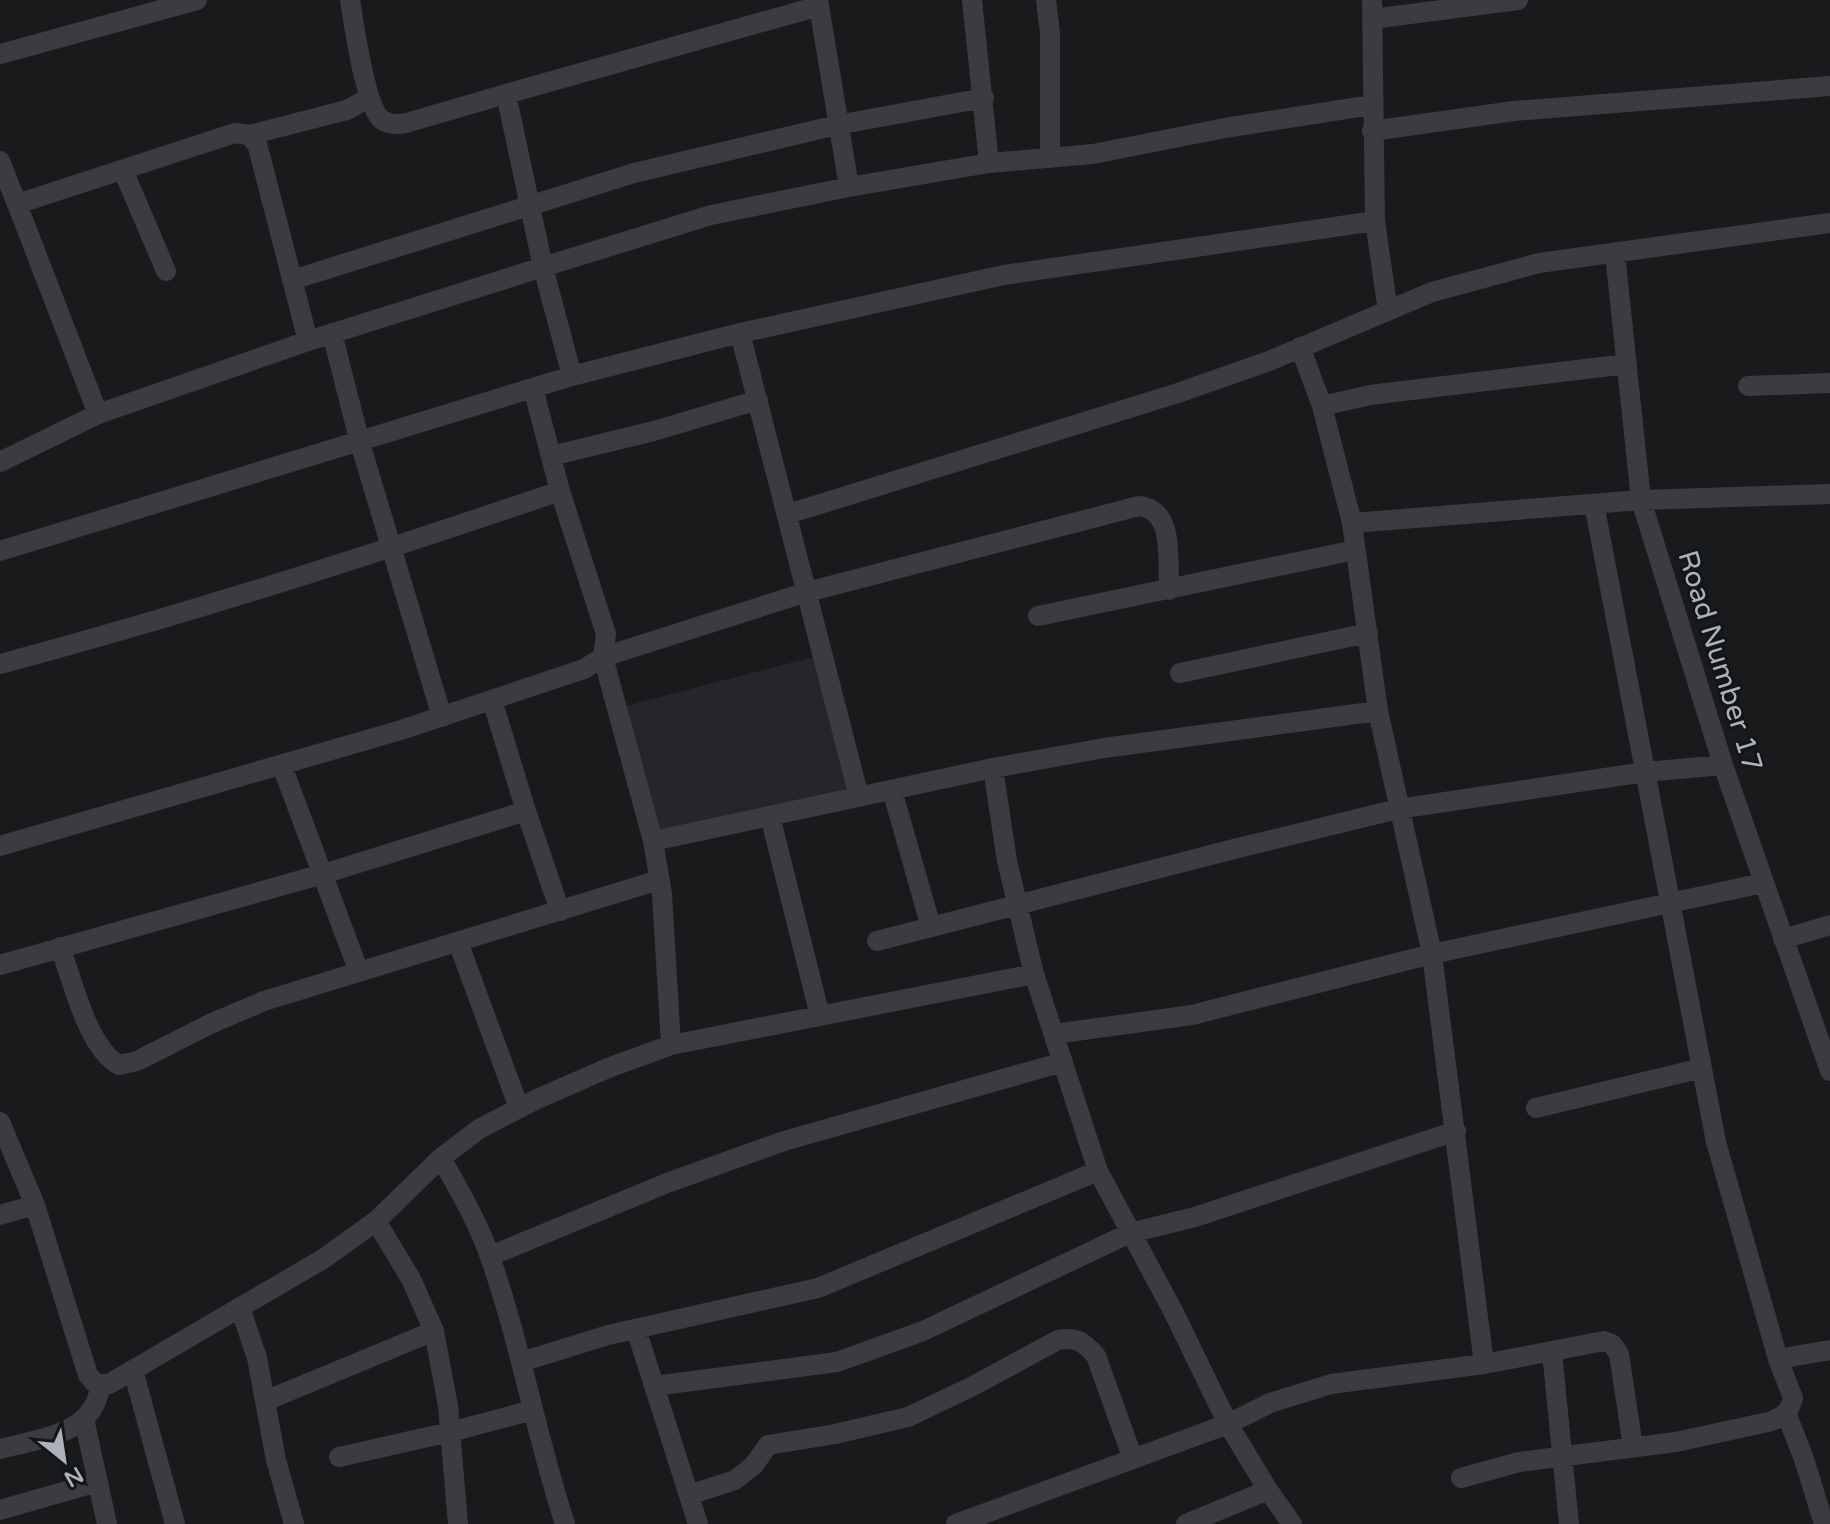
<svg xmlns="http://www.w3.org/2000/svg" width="1830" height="1524" viewBox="0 0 1830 1524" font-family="'Varela Round',sans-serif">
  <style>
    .built { fill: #252629 }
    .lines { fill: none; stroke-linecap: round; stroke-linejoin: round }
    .minor { stroke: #3a3c41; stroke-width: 20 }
    .labels { text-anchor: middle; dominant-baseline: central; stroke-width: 6; stroke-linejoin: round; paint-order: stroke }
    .street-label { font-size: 28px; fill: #acb2bc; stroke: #141517 }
  </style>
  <rect width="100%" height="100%" fill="#191a1c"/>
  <path class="built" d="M813,657L848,789L662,836L625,706Z"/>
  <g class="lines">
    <path class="minor" d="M350,0C354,24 365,107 382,120C390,125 397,125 406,123L506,94
      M972,0L989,163
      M1046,0L1050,33V158
      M819,6L849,187
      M1372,19L1518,0
      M0,54L197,0
      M1372,131L1514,111L1830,86
      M249,135L347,110L369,98
      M0,161L17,204L235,133L249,135L257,144L261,159L308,341L543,267L506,94L819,6L818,0
      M123,170L166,271
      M17,204L98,414L308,341
      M1375,221L1388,311
      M1615,254L1641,500L1723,765L1830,1071
      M292,280L634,173L837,125L984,98
      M332,333L360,443L442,717
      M740,333L859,797
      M1300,347L1322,406L1352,523L1378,711L1432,954L1484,1364
      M572,376L543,267L711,215L849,187L989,163L1093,154L1225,128L1372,105
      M1748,386L1830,383
      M1322,406L1370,395L1627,364
      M551,456L654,431L758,400
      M0,462L98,414
      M788,514L1178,393L1269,361L1432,292L1539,263L1830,223
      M1352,523L1641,500L1830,494
      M0,551L572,376L740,333L1004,275L1375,221L1372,0
      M1038,616L1355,550
      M0,664C189,614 375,554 560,491
      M1180,673L1368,633
      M492,700L526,811L560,911
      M282,766L359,972
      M993,768L1007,861L1034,974L1098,1171L1173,1311L1228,1424L1268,1490L1292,1524
      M892,790L931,927
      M770,816L820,1016
      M653,841L993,768L1104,748L1378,711
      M0,846L401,730L584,669L603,657L606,634L560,491L533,388
      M1783,939L1830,925
      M877,941L1234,849L1398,809L1645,772L1723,765
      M458,942L519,1108
      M60,947C73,981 87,1047 119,1065L137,1061L210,1024L264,1001L659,880
      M0,965L323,874L526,811
      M1054,1034L1192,1015L1432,954L1763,883
      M671,1045L662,894L653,841L603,657L807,592L1139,506C1176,510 1167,562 1169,590
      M1536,1108L1702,1068
      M0,1122L35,1205L88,1375L96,1384H109L323,1259L376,1221L441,1158L479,1129L535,1100L608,1068L671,1045L1034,974
      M441,1158C459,1190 478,1222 490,1257C521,1345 536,1436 565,1524
      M0,1215L35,1205
      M376,1221L411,1279L434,1331L448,1406L458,1524
      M490,1256L667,1183L784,1141L1063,1062
      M240,1307L257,1358L276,1460L294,1524
      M636,1329L698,1524
      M1552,1352L1569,1524
      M1778,1359L1830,1350
      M521,1362L608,1335L818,1288L1098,1171
      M133,1370L175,1524
      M654,1386L837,1362L923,1331L1130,1233L1195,1217L1456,1131
      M265,1401L434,1331
      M1786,1413L1804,1459L1824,1524
      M84,1419L107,1524
      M0,1449C29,1441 74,1437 92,1409C97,1403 99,1393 101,1385
      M339,1457L450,1432L533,1410
      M1461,1478L1519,1462L1676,1442L1768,1422C1782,1418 1790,1412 1793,1398L1778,1359L1716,1142L1594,504
      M689,1495L735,1480L754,1465L768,1445L835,1434L908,1417L973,1386L1058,1340C1077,1336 1085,1343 1096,1356L1133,1459
      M0,1510L98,1482
      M956,1524L1228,1424L1270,1403L1331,1384L1484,1364L1604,1341L1612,1344L1619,1354L1633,1447
      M1186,1524L1268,1490"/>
  </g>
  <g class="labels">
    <g class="street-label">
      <text transform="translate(1720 661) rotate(73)">Road Number 17</text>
    </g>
  </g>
  <g transform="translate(64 1460) rotate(150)" stroke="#141517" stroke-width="6" paint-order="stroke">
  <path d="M0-6L14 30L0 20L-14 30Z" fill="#acb2bc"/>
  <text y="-12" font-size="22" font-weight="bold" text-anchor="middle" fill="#acb2bc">N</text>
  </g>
</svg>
